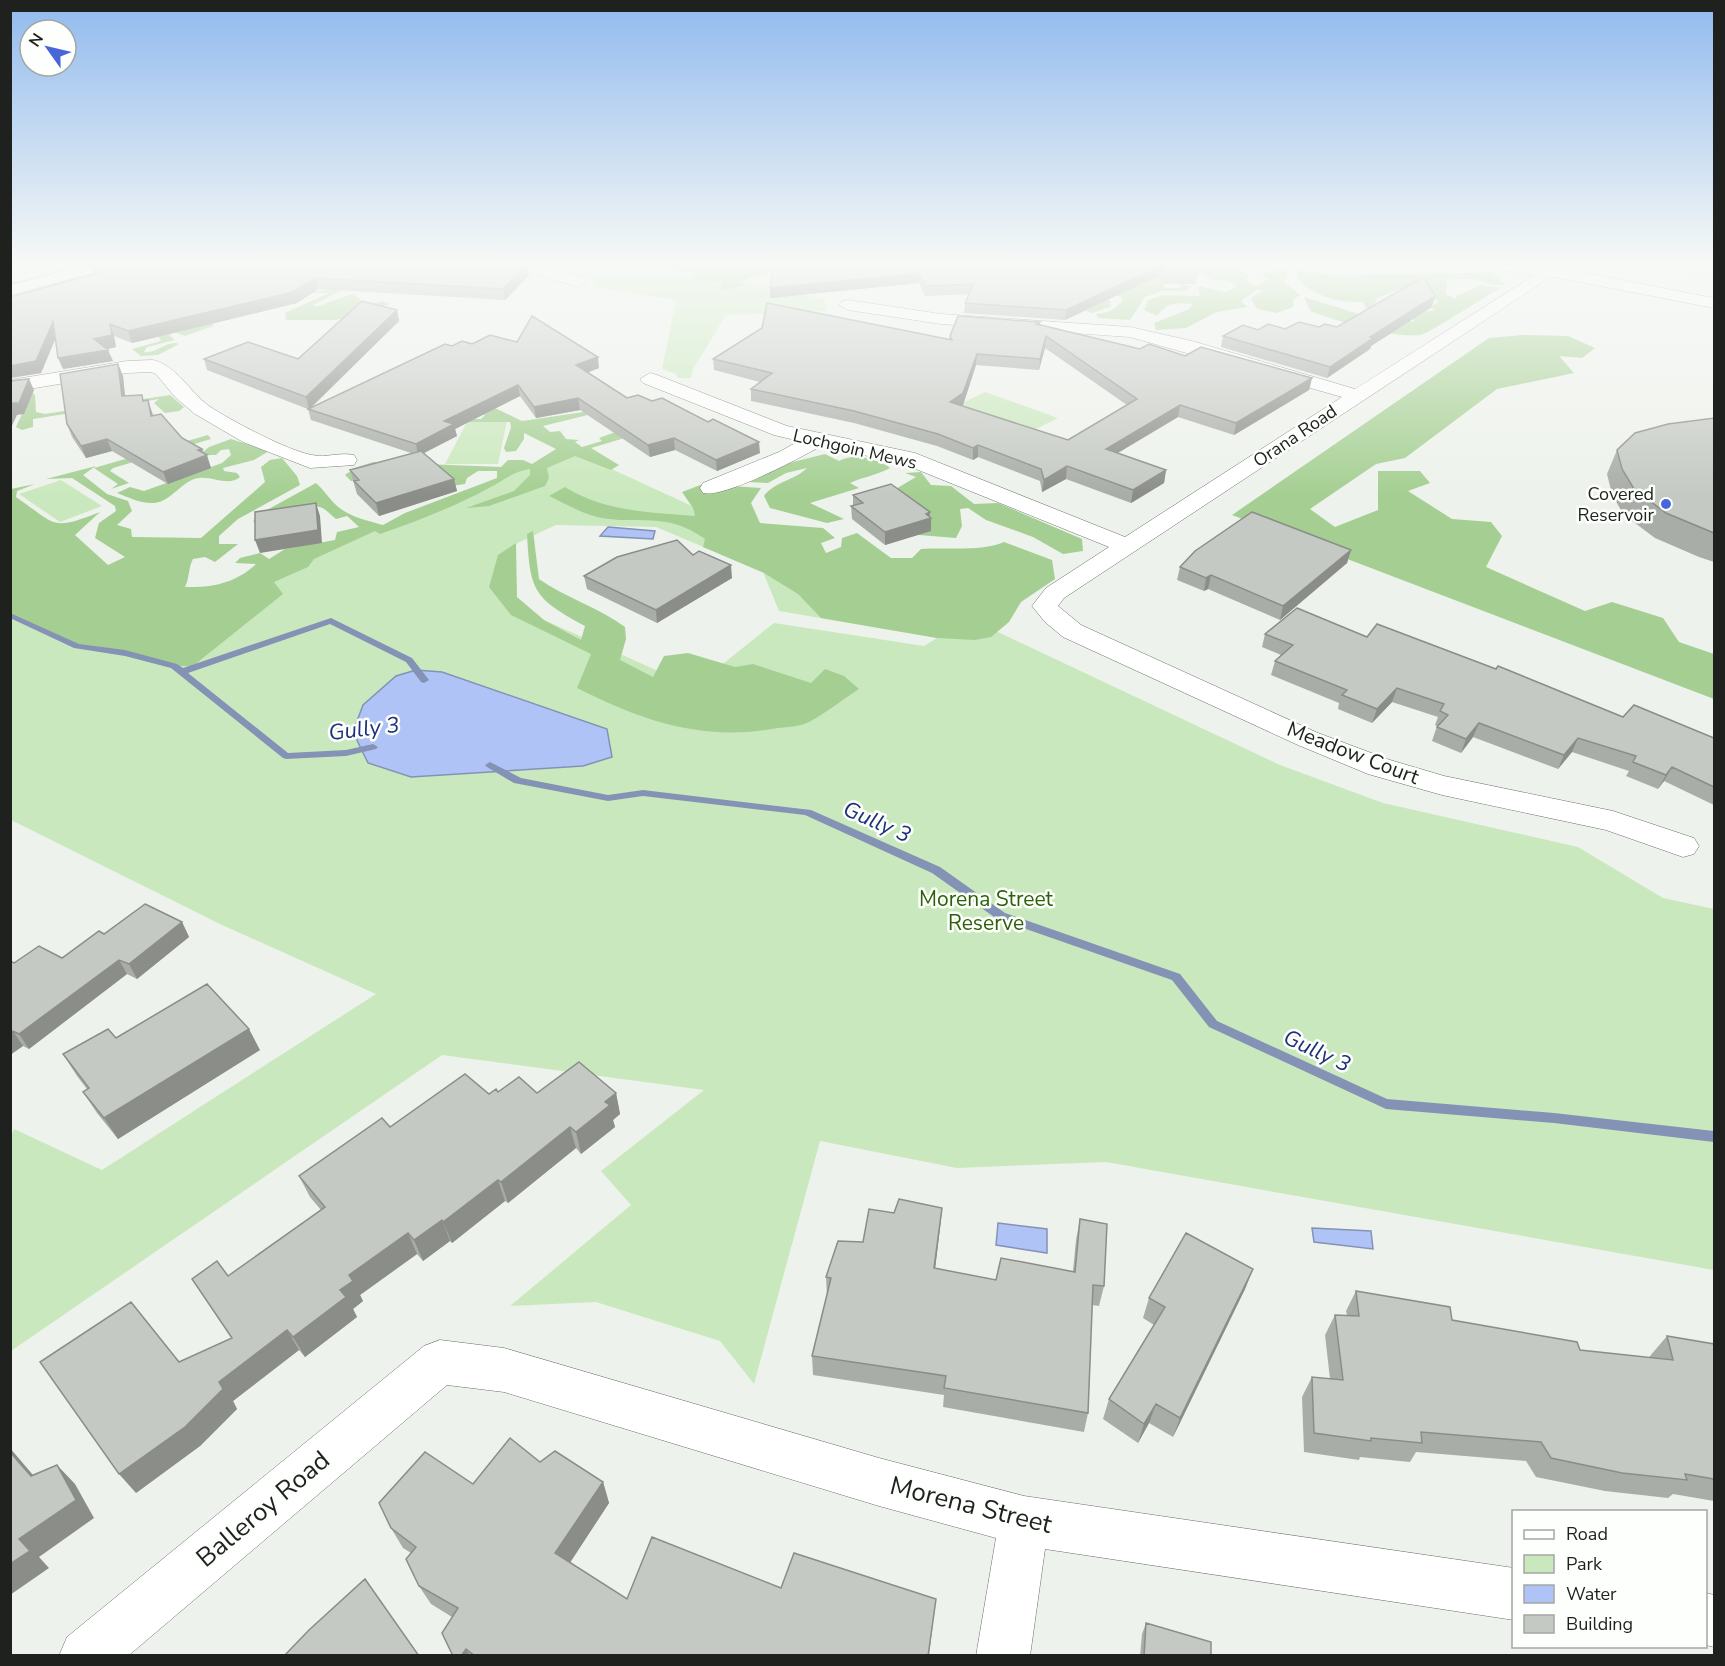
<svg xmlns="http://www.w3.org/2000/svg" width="1725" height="1666" viewBox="0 0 1725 1666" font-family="'Nunito Sans',sans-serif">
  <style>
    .green { fill: #cae8bd; fill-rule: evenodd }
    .forest { fill: #a5cf92 }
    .water { fill: #b0c3f6; stroke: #8492b6; stroke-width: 1.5 }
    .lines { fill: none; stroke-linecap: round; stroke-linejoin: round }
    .stream { fill: #8492b6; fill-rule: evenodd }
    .minor-casing { stroke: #6b6f6a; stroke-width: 1 }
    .major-casing { stroke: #6b6f6a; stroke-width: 1 }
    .minor { fill: #fff; fill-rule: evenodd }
    .major { fill: #fff; fill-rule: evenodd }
    .wall { fill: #a9ada8; fill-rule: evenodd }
    .shaded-wall { fill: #8a8d88 }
    .building { fill: #c5c9c3; stroke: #8a8d88; stroke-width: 1.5; fill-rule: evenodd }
    .poi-dot { fill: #4866d9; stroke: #fdfffc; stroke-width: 2 }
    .labels { text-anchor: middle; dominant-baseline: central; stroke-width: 5; stroke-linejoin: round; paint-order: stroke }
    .far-street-label { font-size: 18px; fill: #1f211f; stroke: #fdfffc }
    .far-poi-label { font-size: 18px; fill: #1f211f; stroke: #fdfffc; text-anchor: end }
    .street-label { font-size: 21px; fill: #1f211f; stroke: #fdfffc }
    .park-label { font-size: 21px; fill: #2d6008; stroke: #fdfffc }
    .water-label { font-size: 22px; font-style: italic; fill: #1f3078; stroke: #fdfffc }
    .near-street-label { font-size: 26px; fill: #1f211f; stroke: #fdfffc }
  </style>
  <rect width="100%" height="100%" fill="#eef2ec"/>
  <path class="green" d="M1641,263H1714V281Z
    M710,275L828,300L824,302L827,311L726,315L693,369L691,378H678L676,374L662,369L676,300L591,287L595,284V277Z
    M985,392L1058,418L1030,432L958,405Z
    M507,421L498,464H445L467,422Z
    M568,449L955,627L968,618L1280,765L1383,803L1578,847L1663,898L1714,909V1270L1106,1162L957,1168L820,1141L754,1384L720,1341L596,1302L510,1306L631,1205L601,1171L704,1090L442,1055L11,1351L10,1139L14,1129L102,1170L376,994L220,924L11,820V503L154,620ZM556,525L656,527L763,572L779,611L937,638L924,646L774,623L694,687L544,620L511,598L509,547Z
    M61,480L102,506L60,522L19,494Z"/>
  <path class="forest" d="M292,263L287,290L320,291L362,279L313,305L318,306L352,294L359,298L364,306L382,301L390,304L336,320H286L285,313L329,293H270L225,320L220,303L171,326L183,330L213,321V326L185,336L171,331L170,336L175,340L147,347L144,352C158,354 167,339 179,344L158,355L141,356L132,349L161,341L154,328L147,323L80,347L54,345L88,344Z
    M665,263H797L738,282L744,285L721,291L722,282C711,280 704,283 693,279L697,272H673L676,267Z
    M1189,263H1229L1249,276L1246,280L1256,286L1269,279L1260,274L1282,269L1288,274L1284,282L1300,295L1294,299L1293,307L1277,313L1257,309L1251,298L1264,290H1256L1241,301L1247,307L1217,312L1186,328L1156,330L1154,323L1189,309L1193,304C1177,302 1166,303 1157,316L1144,310L1148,300L1163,295L1200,296L1198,286L1226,292L1237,286L1228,281L1211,280L1204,273L1192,274Z
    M1057,268L1081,280L1088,269L1100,268L1113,274L1114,279L1105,283V287C1124,293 1136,283 1153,275L1151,271L1170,273V276H1161L1165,288H1181L1180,284L1191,286L1187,291H1161L1145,297L1130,320L1099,318L1096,314C1108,313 1114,310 1122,301L1121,296H1101L1068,288L1065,279L1042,278L1037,283L1049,291L1093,303L1103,299L1111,301L1110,307L1092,313L1086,311L1090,308L1073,303L1047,308L1046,297L1016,289V286Z
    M1299,269L1326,275L1492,273L1506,285H1495L1471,279H1447L1446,294L1456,299V296L1481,285L1500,288C1487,295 1429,334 1420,335C1390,338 1338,321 1310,311L1304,297L1359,314L1414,322V318L1424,312L1435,310L1431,307L1439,301L1397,290L1377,298L1373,308H1366L1363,302C1338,303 1311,296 1296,276Z
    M1523,335L1568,336L1595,348L1582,358L1559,356L1574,373L1497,389L1405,458L1376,464L1310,509L1335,527L1378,510V471H1420L1430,483L1408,491L1452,519L1491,522L1502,536L1486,567L1585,611L1612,602L1663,618L1679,642L1714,654V699L1232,515L1489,338Z
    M32,392L35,395L36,412L45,414L170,395L184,407L179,411L165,413L154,403L159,399L33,419V427L22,430L16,427Z
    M474,398L522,421L604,409V411L543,426L550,432L560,431L566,439L579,440L575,442L582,447L602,441L599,438L640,423L638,434L591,448L619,465L611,470L575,456L547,468L549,478L545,486L489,506L466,508L514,491L530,475V469C513,471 503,481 489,488C454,507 417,521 380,534L375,531L314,559L308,567L274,582L283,594L193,666H174L125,653L77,646L11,615V489L35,484L17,491L16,497C58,526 51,531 100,512L75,535L108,565L125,557L95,538L99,523L116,511L115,506L72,478L46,479L96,466L83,475L107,494L128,501L132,511L117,525L131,529L132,537L201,538L265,482L261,467L270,460L282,458L297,476L300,485L238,519L219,536V544H238L215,562L205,557L193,559C188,568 190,577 185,587C212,588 236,583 256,564L235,563L240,558L260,553L269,559L285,549L335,540L337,532L359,527L347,516L336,519C331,515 326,509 320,507C311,503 267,520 253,522L256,516L316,483C324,490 328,497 335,504C348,517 366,520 383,525L405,513L497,478V471H478L467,478L465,484L451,486L398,470L351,481L345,475L355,468L373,462L501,467L508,460H523L532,464L556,449L524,433V439L516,451L506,452L504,448L511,427L510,422H467L466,419H481L485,415L469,408Z
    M208,435L211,439L113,468L110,471L129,483L111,489L118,484L94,468Z
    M231,439L269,451L254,460L223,468L224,471L237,473L240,477C229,487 212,476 199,478C182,480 171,502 154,503C141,504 128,497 117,493L130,487L144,491L222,463L231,455L229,449L221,450L216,455H199L209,447Z
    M825,454L839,461C852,453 878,458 890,468C877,475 863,477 850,483L859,488L810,503L844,519L827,523L770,508L764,496C775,481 794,481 807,468L786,473L768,483L748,482L789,463Z
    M921,472L931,485L951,486L974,504L998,503L1082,539L1083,551L1063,554L1033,537L986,520L968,508L960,509L962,526L956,538L919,535L894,490L916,477L905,473Z
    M703,484L761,488L751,503L760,523L823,528L835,538L821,543L826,553L841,547L842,538L857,533L891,558H912L921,549C948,547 981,552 1004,542L1052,560L1055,579L1021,602L1009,622L991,637L975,640L937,638L821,618L798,594L764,573L703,547L705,539C664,510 640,526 597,517C581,513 564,503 549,496L565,487C606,512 648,512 695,516L693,508L682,492Z
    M533,531L539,579C566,598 598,607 625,627L626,639L620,660L653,677L664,656L688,653L735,667L753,664L811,683L825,669L844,676L859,689C842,700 826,713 809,722C799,727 783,727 772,729C699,741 641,720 577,688L591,654L511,615L489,587L498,555L516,543L517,597L544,620L581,640L585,626C534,598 530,592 527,534Z"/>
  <path class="water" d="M608,527L655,531L653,539L600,536Z
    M416,670L442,672L607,729L612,757L583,766L411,777L368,763L353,732L363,705L396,676Z
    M998,1223L1047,1229V1253L996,1245Z
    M1312,1228L1371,1231L1373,1249L1314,1242Z"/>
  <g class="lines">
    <path class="stream" d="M10,613L79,644L125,650L177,664L183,668L331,618L412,658L429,680L424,683L421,682L406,662L330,624L188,673L288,753L346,750L373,744L378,747L376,749L346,756L286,759L283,758L171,668L125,656L74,648L10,618Z
      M490,762L521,778L608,795L643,790L811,810L940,867L1005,913L1180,974L1217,1021L1387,1099L1554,1113L1714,1131V1142L1554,1123L1386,1109L1209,1027L1172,980L997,919L932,873L805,815L643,796L608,801L514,783L487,767L485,765Z"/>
    <defs>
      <path id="minor" d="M94,263H122L120,266L10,295V285Z
        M506,263H532L584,278L586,282L578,287L508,266Z
        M1549,266L1555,268L1557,271L1555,274L1064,598L1058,606L1081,625L1318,733L1390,760L1444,776L1613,811L1694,838L1699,846L1694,854L1683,857L1606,830L1442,795L1368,774L1298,745L1063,637L1045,622L1032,606L1046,588L1109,547L901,463L821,446C800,458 725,498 703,493L700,488L703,483L779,452L799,441L774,435L643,383L640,379L650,373L657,375L787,426L915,453L1125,537L1342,397L1130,337L941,324L848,310L839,305L842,301L848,300L941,314L1130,327L1192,341L1355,389Z
        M153,360C177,366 189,391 209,406C230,420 288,451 312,455C326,458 340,452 354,455L357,460L354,465L310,468L243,442L195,414L175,397L156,374L151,372L127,373L10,392V380L127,361Z
        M440,1340L504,1348L879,1458L1024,1496L1514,1568V1620L1045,1549L1030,1656H976L996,1538L879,1506L504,1392L447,1385L128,1656H59L67,1637L424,1346Z
        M1706,1593L1714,1595V1647L1706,1645Z"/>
      <path id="major" d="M1476,263L1549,266L1714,298V308L1549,276L1484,268Z"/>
    </defs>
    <use href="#minor" class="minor-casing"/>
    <use href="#major" class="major-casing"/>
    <use href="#minor" class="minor"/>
    <use href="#major" class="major"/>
  </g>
  <path class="wall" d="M774,263H1193L1197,274L1196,284H1163L1160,275L1065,320L964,313L965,303L969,294L925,296L919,283L770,298V288Z
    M527,264L529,275L505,300L318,289L297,303L132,343L114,336L116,347L107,349L113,361L63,369L55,338L41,373L10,378V297L93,274L89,265Z
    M1432,307L1371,346L1370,349L1327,378L1221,347L1223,336L1258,330L1337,327Z
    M397,310L399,321L311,408L452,346L472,344L599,368L587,373L627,398L760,453L717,471L675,450L650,457L580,410L536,418L520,396L455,429L457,436L424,453L454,479L457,491L379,516L357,494L350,470L411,453L311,420L308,409L207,370L204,359H298Z
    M1040,322V324L1140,349L1312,378L1309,390L1234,435L1178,417L1118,453L1166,470L1164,483L1131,503L1066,479L1042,492L1040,481L978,457L973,460L937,446L854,423L751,401V389L760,382L714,370L713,359L762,328L949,340L950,336ZM1045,348L1127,405L1068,440L961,406L963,405L976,365L1039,370Z
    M118,364L123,376L125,396L144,400L152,412L153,416L182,438L202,449L211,468L168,484L112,451L86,458L72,437L67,424Z
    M1714,418V562L1699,557L1655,538L1623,514L1612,494L1607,474L1617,450Z
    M853,495L929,517L931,518V531L885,545L852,519L851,506H853Z
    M1351,550L1347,563L1280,620L1208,589L1204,591L1177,580L1180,567Z
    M693,555L732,578L657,623L587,589L584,576Z
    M1265,634L1367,637L1623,717L1714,738V805L1664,781L1658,789L1626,776L1629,771L1572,752L1558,769L1473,737L1461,753L1432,741L1437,726L1435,725L1438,717L1392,702L1372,723L1338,709L1339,703L1271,675L1275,661L1281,655L1262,647Z
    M182,922L189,937L137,979L127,974L29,1049L23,1046L10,1055L14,963L62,958L104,934Z
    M116,1038L260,1050L118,1139L97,1113L83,1092L87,1089L77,1076L63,1054Z
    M498,1092L537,1093H616L620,1114L613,1120L615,1127L581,1154L576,1148L508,1203L505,1201L452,1243L450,1241L423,1261L417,1254L360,1295L363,1301L353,1309L357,1317L305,1357L299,1350L233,1401L237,1409L200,1446L136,1493L179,1362L232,1338L321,1210L310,1197L299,1176L390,1127Z
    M942,1208L935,1268L996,1280L1073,1271L1076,1240L1080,1219L1104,1286L1099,1306L1092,1305L1088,1413L1084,1432L943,1407L944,1395L813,1375L812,1356L827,1296L826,1277L894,1213Z
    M1253,1269L1245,1289L1173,1437L1149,1423L1138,1443L1103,1419L1109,1399L1154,1325L1143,1318L1149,1298Z
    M1356,1291L1452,1320L1580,1350L1650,1358V1356L1667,1336L1714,1344V1501L1673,1494L1668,1498L1605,1491L1536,1477L1526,1461L1416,1452L1410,1462L1360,1457L1359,1460L1304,1452L1302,1397L1312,1377L1330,1379L1325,1335L1335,1315H1347L1346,1311Z
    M540,1462L603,1482L609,1503L570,1562L627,1599L781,1588L936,1599L929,1656H453L452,1617L431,1604L419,1586L411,1553L403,1548L391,1528L473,1484Z
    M1146,1623L1211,1656H1140L1142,1634Z"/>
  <path class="shaded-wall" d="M74,263H84L75,266Z
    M527,264L529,275L505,300L503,289Z
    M1162,265L1160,275L1065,320L1066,310Z
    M919,273V283L770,298V288Z
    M315,278L318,289L297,303L132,343L128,331Z
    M1435,296L1432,307L1371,346L1370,349L1327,378L1330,367L1370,337Z
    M397,310L399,321L309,409L306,397Z
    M53,322L58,333L41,373L10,378V366Z
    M110,324L114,336L116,347L99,351L94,339Z
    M1046,336L1045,348L1039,370L1040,359Z
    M108,350L113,361L63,369L58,358Z
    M977,354L976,365L963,405L949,414L950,402Z
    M598,357L599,368L577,376L576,365Z
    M118,364L123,376L126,408L122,396Z
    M1312,378L1309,390L1234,435L1236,423Z
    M29,379L34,390L24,414L17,415L10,430V405Z
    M518,385L520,396L455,429L457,436L418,456L416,444L444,421Z
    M578,398L580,410L536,418L534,407Z
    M148,400L152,412L156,428L151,416Z
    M1180,405L1178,417L1104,461L1106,449Z
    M674,438L675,450L650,457L648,445Z
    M107,439L112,451L86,458L81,446Z
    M759,442L760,453L717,471L716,460Z
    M978,445V457L973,460V448Z
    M202,449L204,456L207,455L211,468L168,484L163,472Z
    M1067,466L1066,479L1042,492L1044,480Z
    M1166,470L1164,483L1131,503L1133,490Z
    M454,479L457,491L379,516L376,503Z
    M316,503L320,516L322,543L260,553L255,540Z
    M930,512L929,519L931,518V531L885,545V532Z
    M1351,550L1347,563L1280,620L1283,606Z
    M731,565L732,578L657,623L656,610Z
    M1211,575L1208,589L1204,591L1206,578Z
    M1397,688L1392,702L1372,723L1377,709Z
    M1479,723L1473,737L1461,753L1466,739Z
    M1578,738L1572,752L1558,769L1564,755Z
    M1672,767L1664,781L1658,789L1666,775Z
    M182,922L189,937L137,979L129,964Z
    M119,960L127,974L29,1049L19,1034Z
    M249,1029L260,1050L118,1139L104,1118Z
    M13,1031L23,1046L10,1055V1033Z
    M616,1093L620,1114L613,1120L615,1127L581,1154L576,1132L605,1102Z
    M570,1127L576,1148L508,1203L501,1182Z
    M498,1180L505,1201L452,1243L443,1222Z
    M942,1208L940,1228L933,1287L934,1268Z
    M442,1220L450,1241L423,1261L414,1240Z
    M408,1233L417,1254L360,1295L363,1301L353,1309L357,1317L305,1357L293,1337L340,1290L349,1275Z
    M1253,1269L1245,1289L1173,1437L1180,1418Z
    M287,1330L299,1350L233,1401L237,1409L200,1446L136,1493L119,1474L219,1382Z
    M1156,1404L1149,1423L1138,1443L1144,1424Z
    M10,1448L50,1495L31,1476L10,1452Z
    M57,1465L75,1484L94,1518L39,1557L49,1568L10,1595V1564L19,1539Z
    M603,1482L609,1503L564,1572L555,1553Z
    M466,1649L470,1656H461Z"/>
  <path class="building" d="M96,263H524L527,264L503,289L315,278L293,292L128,331L110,324L112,335L94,339L108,350L58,358L53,322L36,361L10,366V297L102,272L89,265Z
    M774,263H1193L1197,274H1165L1162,265L1066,310L965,303L973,284L925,286L919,273L770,288Z
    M1423,277L1435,296L1370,337L1373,338L1330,367L1223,336L1243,325L1258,330L1268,324L1285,329L1299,322L1319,327L1325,324L1337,327Z
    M362,301L397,310L306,397L204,359L248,342L298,359Z
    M767,303L952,340L950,336L958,316L1040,322L1036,324L1140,349L1149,344L1185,356L1201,347L1312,378L1236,423L1180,405L1106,449L1166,470L1133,490L1067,466L1044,480L1041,469L978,445L973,448L938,434L854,411L751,389L772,373L713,359L762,328ZM1046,336L1137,399L1068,440L950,402L963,393L977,354L1040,359Z
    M532,316L598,357L576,365L627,398L638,395L652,401L662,398L708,422L713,419L759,442L716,460L674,438L648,445L578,398L534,407L518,385L444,421L454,424L416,444L308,409L445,344L452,346L462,341L472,344L490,335L517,342Z
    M118,364L122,396L142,395L143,401L148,400L151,416L161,414L182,438L202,449L198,450L207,455L163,472L107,439L81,446L67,424L60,374Z
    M29,379L19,403H11L10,405V381Z
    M1714,418V533L1666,513L1634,489L1622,469L1617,450L1635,433L1668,424Z
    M421,451L454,479L376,503L354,481L359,480L350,470Z
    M891,484L930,512L926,514L931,518L885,532L851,506L863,503L853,495Z
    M316,503L318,530L255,540V512Z
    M1252,512L1351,550L1283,606L1211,575L1206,578L1180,567L1195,551Z
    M677,540L693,555L699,551L731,565L656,610L584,576L617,557Z
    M1297,608L1367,637L1377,624L1496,669L1498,666L1623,717L1634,705L1714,738V787L1672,767L1666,775L1633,762L1636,756L1578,738L1564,755L1479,723L1466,739L1437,727L1448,715L1440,711L1444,704L1397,688L1377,709L1342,695L1347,690L1275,661L1293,645L1265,634Z
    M145,904L182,922L129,964L119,960L19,1034L13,1031L10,1033V961L14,963L39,946L62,958L99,931L104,934Z
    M207,984L249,1029L104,1118L83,1092L89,1088L63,1054L108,1029L116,1038Z
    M579,1062L616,1093L605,1102L610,1105L576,1132L570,1127L501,1182L498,1180L443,1222L442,1220L414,1240L408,1233L349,1275L353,1281L340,1290L346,1297L293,1337L287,1330L219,1382L223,1389L185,1427L119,1474L40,1362L131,1302L179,1362L232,1338L192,1279L217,1261L228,1276L325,1207L299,1176L382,1118L390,1127L465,1074L489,1094L496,1089L498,1092L519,1077L537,1093Z
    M899,1199L942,1208L934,1268L996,1280L1001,1258L1075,1272L1080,1219L1107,1224L1104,1286L1093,1285L1088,1413L944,1388L946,1376L812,1356L831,1278L826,1277L838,1241L863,1242L869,1209L894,1213Z
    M1186,1233L1253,1269L1180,1418L1156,1404L1144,1424L1109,1399L1165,1307L1149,1298Z
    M1356,1291L1450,1307L1452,1320L1577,1342L1580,1350L1673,1360L1667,1336L1714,1344V1479L1685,1474L1687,1480L1622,1473L1551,1458L1541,1442L1421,1432L1422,1443L1371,1438V1441L1314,1433L1312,1377L1343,1380L1335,1315L1359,1316Z
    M510,1438L540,1462L555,1451L603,1482L555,1553L627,1599L652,1537L781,1588L794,1553L936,1599L928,1656H475L466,1649L461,1656H453L442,1633L458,1608L419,1586L406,1559L416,1547L391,1528L379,1503L425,1452L473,1484Z
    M10,1452L31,1476L57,1465L76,1500L19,1539L30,1551L10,1564Z
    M365,1579L419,1656H284L309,1630Z
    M1146,1623L1211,1642V1656H1144Z"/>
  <linearGradient id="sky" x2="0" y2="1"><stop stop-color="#91baee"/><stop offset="0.53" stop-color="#f7f9f6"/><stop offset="1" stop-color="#f7f9f6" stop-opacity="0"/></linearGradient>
  <rect width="1725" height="496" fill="url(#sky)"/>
  <circle class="poi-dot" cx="1666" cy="504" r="6"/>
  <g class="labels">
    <g class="far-street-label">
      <text transform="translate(1295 436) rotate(-34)">Orana Road</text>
      <text transform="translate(855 449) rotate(13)">Lochgoin Mews</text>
    </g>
    <g class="far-poi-label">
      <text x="1654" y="494">Covered<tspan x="1654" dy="21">Reservoir</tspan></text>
    </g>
    <g class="street-label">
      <text transform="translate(1353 753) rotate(21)">Meadow Court</text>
    </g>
    <g class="park-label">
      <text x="986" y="899">Morena Street<tspan x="986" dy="24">Reserve</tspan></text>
    </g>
    <g class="water-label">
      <text transform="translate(364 729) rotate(-7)">Gully 3</text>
      <text transform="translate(877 822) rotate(24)">Gully 3</text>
      <text transform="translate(1317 1051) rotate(25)">Gully 3</text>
    </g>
    <g class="near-street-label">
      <text transform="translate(971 1505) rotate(14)">Morena Street</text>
      <text transform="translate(263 1509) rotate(-40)">Balleroy Road</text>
    </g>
  </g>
  <rect width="1725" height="1666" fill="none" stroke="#1f211f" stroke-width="24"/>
  <rect x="1512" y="1510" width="195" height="138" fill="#fdfffc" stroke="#a4a6a4" stroke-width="1.5"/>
  <rect x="1524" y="1530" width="30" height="9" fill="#ffffff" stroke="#a4a6a4" stroke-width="1.5"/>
  <text x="1566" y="1540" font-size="18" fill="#1f211f">Road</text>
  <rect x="1524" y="1555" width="30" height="18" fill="#cae8bd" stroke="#a4a6a4" stroke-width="1.5"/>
  <text x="1566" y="1570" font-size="18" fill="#1f211f">Park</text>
  <rect x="1524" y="1585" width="30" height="18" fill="#b0c3f6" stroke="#a4a6a4" stroke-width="1.5"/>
  <text x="1566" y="1600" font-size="18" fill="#1f211f">Water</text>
  <rect x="1524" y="1615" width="30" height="18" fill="#c5c9c3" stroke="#a4a6a4" stroke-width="1.5"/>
  <text x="1566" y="1630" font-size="18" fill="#1f211f">Building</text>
  <g transform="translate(48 48) rotate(304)"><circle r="28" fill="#fdfffc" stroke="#a4a6a4" stroke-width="1.5"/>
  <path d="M0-4.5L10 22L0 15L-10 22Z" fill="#4866d9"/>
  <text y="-9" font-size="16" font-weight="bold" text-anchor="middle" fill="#1f211f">N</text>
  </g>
</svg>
